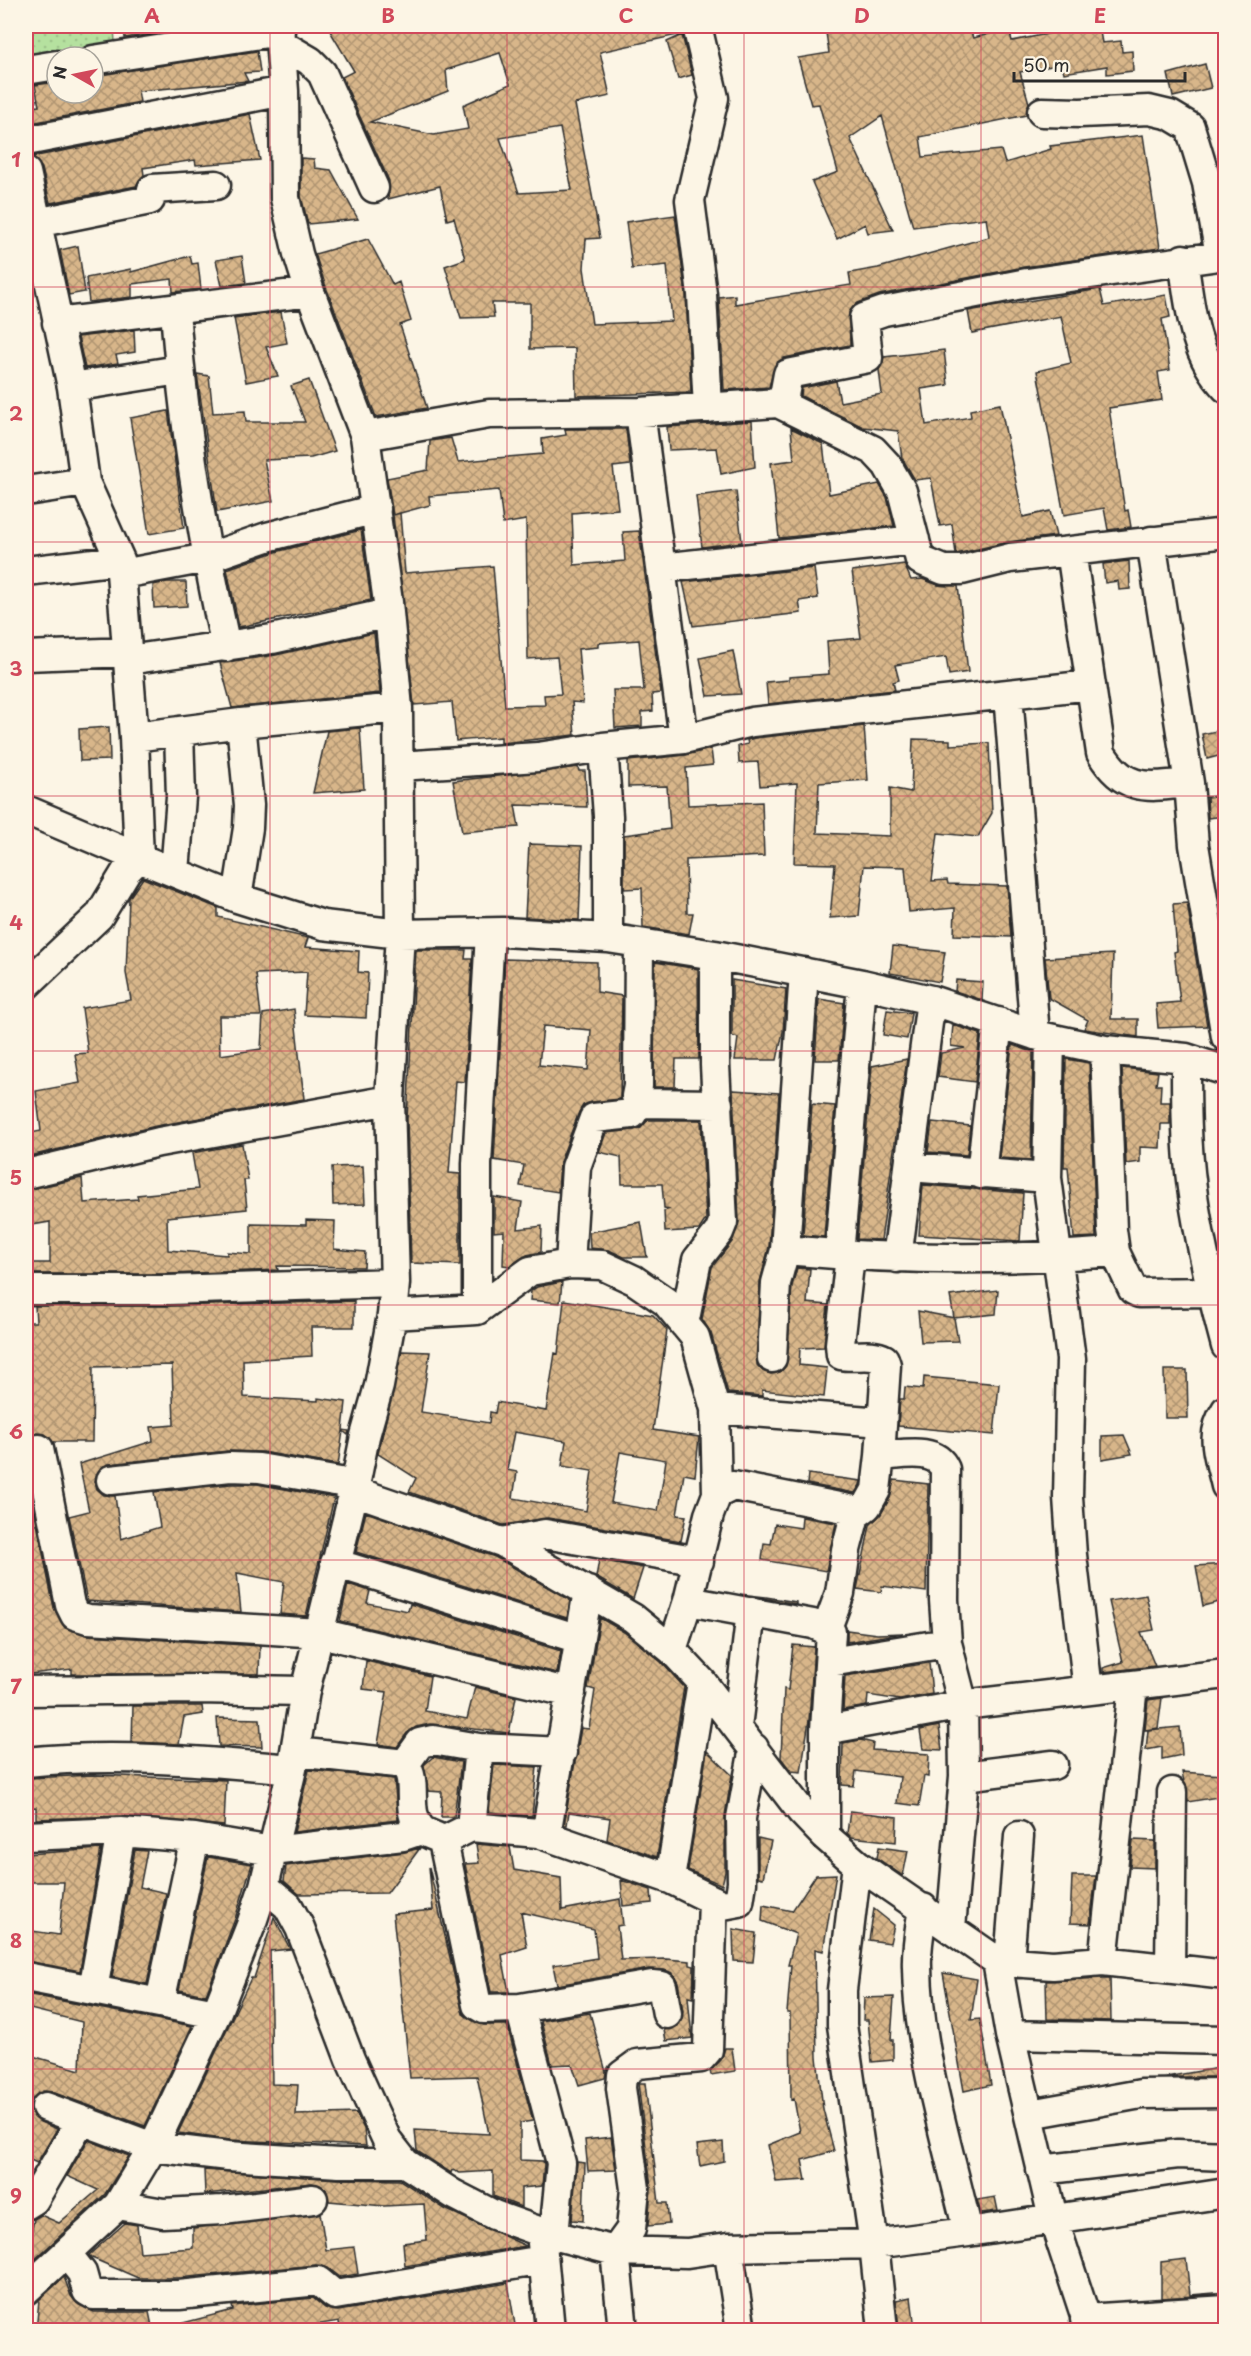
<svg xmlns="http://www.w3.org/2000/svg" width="1251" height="2356" viewBox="0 0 1251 2356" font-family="'Playpen Sans',sans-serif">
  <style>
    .grass { fill: url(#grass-dots); stroke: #708665; stroke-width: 1.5 }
    .building { fill: url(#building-cross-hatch); stroke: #2b2b2b; stroke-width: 1.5; fill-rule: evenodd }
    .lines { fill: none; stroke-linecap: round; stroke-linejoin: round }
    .minor-casing { stroke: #2b2b2b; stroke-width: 33 }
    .minor { stroke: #fcf5e5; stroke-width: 28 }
    .grid { fill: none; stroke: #d1495b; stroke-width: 1.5; stroke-opacity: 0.55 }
    .neatline { fill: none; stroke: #d1495b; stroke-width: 2 }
    .grid-label { font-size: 20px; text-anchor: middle; font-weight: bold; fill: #d1495b }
  </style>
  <defs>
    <pattern id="grass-dots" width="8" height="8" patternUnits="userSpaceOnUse" patternTransform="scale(1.5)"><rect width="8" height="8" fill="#b5e19f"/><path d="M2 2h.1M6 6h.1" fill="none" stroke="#9cc189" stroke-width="1.8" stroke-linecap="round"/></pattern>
    <pattern id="building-cross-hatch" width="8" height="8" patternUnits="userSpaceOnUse" patternTransform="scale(1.5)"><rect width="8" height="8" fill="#d8b68a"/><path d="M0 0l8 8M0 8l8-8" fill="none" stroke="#af9471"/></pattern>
  </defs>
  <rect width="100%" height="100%" fill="#fcf5e5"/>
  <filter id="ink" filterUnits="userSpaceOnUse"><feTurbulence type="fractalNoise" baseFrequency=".0167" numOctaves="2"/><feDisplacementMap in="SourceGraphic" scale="12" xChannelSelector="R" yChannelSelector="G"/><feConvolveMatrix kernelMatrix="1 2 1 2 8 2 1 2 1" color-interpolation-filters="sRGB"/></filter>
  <g filter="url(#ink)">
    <path class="grass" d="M26,26H114L115,43L26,57Z"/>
    <path class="building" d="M124,26H208L125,38Z
      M327,26H681L682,34L600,52L610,96L575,104L600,238L586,239L584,268L592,324L672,321L667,265L632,269L626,222L675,215L686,295L691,392L576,396L575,348L530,349V303H492L494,317L461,318L445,266L465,259L454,218L447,220L440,186L388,199L389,181L342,77L354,71ZM500,53L510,84L463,105L468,129L434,135L370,122L448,91L446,70ZM560,128L572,190L519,193L500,138Z
      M825,26H969L973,38L1009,29L1012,41L1052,33L1050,26H1099L1102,43L1121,41L1122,52L1132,51L1133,71L1107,74V66L1064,73L1062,64L1020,72L1029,103L1026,115L920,137L923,157L1001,150L1005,163L1051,149L1050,146L1143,135L1160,248L1024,267L879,295L858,303L849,312L850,345L784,358L776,363L769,387L724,390L719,297L735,295V304L851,285L849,273L878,268L989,237L986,218L913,227L882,116L850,138L893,230L868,233L865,224L837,239L812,182L838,172L819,104L811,105L798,58L829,53Z
      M682,35L692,75L678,79L667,42Z
      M257,51L260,72L244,73L248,81L138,91L140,102L26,124V107L39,106L35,85L57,82V93H93V76Z
      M1205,64L1211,88L1173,97L1168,74Z
      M250,114L260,160L196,165L195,160L143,168L144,175L136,186L50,203L42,168L32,157Z
      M301,158L314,159L315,168L331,170L358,219L308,224L301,196Z
      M368,239L393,285L399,282L411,321L400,325L427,408L376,417L326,287L315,254Z
      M78,246L85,292L69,295L60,250Z
      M190,256L192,264L198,263L201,289L173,292L172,279L132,284V297L89,302L86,278L131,269V272Z
      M242,256L246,283L222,286L216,260Z
      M1100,289L1104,306L1166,295L1170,317L1162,319L1170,370L1158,372L1162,400L1109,408L1125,511L1128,510L1131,527L1108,530L1104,508L1064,515L1037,371L1071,363L1061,316L972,333L968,311Z
      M281,312L287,343L266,347L278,376L246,382L234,318Z
      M134,330L135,352L116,355L118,363L85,368L78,337Z
      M944,350L948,385L921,389L926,425L971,417L970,410L1000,404L1023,517L1050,511L1056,536L1008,542L956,554L952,524L940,526L931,478L915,480L902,458L898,431L863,427L801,396L802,388L836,381L840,402L882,394L879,370L884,357Z
      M197,374L209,376L213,413L245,411L246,422H305L291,386L309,380L335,451L311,458L264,460L273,501L217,512Z
      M168,411L184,528L149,534L130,418Z
      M752,421L755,467L721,474L717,448L669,450L667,427Z
      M791,428L823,444L829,494L879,484L887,497L894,526L779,538L771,463L794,460Z
      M565,429H626L630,465L613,467L618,509L572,513L574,565L625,561L623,532L639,531L661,693L652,694L653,711L642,712V726L615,728L613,690H644L639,640L598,643V647L578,649L583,703L572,702L575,735L501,743V737L456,741L452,702L414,705L393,515L400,513L405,573L493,566L505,706L545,705L544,695L561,694L557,657L528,659L526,520L503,524L499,490L429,496L430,505L393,515L387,478L428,470L430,441L451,438L458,462L496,458L543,454L542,439L566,435Z
      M736,491L742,542L702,547L696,496Z
      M361,530L371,600L239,627L227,569L272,553Z
      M1129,561L1130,589L1119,590L1118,581L1105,583L1103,564Z
      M904,564L911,580L922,579L938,585L958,586L968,672L949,675L946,657L895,665L899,680L893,682L895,690L768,704L766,682L789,680V677L829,674L827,641L861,638L852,571Z
      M814,568L818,598L799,601L801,613L693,626L683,582Z
      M167,582H186L187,606L154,608L153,585Z
      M374,633L380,693L232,708L220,663L276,655Z
      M733,651L741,694L708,696L700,658Z
      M864,726L868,780L819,783L817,833L890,836V788L911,792L913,739L950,740V745L989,743L992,813L978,837L938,833L932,881L947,880L948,884L1007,886L1011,937L954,935L955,908L909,912L905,867L864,866L859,916L830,918L835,864L794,863L797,783L760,786L758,762L739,763L738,746L748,744L747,740L755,738Z
      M109,727L110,760L80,761L79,729Z
      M360,728L364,789L313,793L327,731Z
      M1226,729V754L1207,759L1202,734Z
      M711,749L713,765L686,768L688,805L762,802L764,856L686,860L687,913H693L689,934L643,927L642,888L624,889V835L670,829L667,786L628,787V761L686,755Z
      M578,767L579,771H585L587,807L515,805L519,827L462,832L453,781Z
      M1226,795V816L1208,818L1207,797Z
      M529,844L582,846L579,920L525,917Z
      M143,878L218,908V917L308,938L305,947L359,951L358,972L368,973L366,1018L304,1015L307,972L256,974L261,1016H219L220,1055L261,1049L263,1014L294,1009L304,1099L156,1126L26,1157V1134L41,1131L36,1091L80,1083L75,1054L88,1053L82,1008L131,1000L126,973L129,898Z
      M1187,903L1207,1026L1158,1028L1156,1004L1180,1002L1174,952L1177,951L1173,904Z
      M893,946L945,952L940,982L890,973Z
      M416,950H466L465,959H472L465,1082L456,1081L449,1173L460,1174V1265L411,1263L407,1119Z
      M1113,954L1111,1019H1138V1037L1084,1029L1088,1020L1049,998L1045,958Z
      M505,959L597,962V992L622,996L620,1099L592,1102L583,1105L579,1112L560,1162L558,1192L520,1186L524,1165L494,1160ZM543,1026L591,1030L588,1070L539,1065Z
      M655,962L698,969L699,1059H676L675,1087H678H654Z
      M732,980L786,989L783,1032L777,1060H735L738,1038L732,1036Z
      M956,980L983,982L982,1000L955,991Z
      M819,999L844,1003L839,1060H815Z
      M887,1010L911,1013L907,1039L883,1035Z
      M953,1025L980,1034L975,1082L938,1077L941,1053L965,1048L951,1046Z
      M1012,1045L1033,1052L1031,1160L999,1158Z
      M907,1059L881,1240L857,1239L872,1066Z
      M1066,1059L1089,1063L1096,1237L1074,1238L1068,1167H1064Z
      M1122,1068L1158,1072L1156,1085H1161L1160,1102H1170V1124H1161L1160,1148L1140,1147V1162L1126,1164Z
      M733,1090L779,1093L769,1247L760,1282L757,1365L763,1371L771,1374L780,1372L786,1366L792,1286L797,1268L810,1269L807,1303L828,1305L824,1347L800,1348L799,1365L827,1368L824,1397L762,1390V1396L728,1393L711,1333L702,1319L712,1267L732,1242L739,1222Z
      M812,1104L835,1106L824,1237L803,1235Z
      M648,1120H701L706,1219L699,1230L665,1232L664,1211L670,1209L664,1208L662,1184H622L621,1157L599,1152L606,1133L634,1130L641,1128Z
      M932,1122L970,1126L967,1155L928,1152Z
      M242,1144L248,1180H244L247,1209L167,1217L168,1250L227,1255V1252L251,1254V1224L306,1225V1220L335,1221L334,1249L365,1252L364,1267L277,1266L278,1270L169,1274H28V1263H50V1222L26,1226V1190L82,1178L84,1203L138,1199L137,1195L198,1189L192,1153Z
      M363,1166L365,1204L333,1205L332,1167Z
      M923,1185L1023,1193L1020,1241L919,1235Z
      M494,1197L522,1202L518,1229L542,1226L541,1252L527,1255L510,1266L503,1265L504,1231L494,1232Z
      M641,1222L647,1257H624L609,1250L590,1248L589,1232Z
      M562,1282L560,1303L530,1300L531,1291L537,1287Z
      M998,1290L996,1314L954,1318L950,1296Z
      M564,1300L653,1315L667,1330L653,1430L699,1437L695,1476L684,1474L677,1515L686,1516L681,1541L548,1518L503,1525L409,1492L416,1478L378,1454L402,1351L430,1352L421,1412L489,1423L490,1412L495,1413L497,1402L546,1411L555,1353L558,1354ZM514,1432L566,1441L562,1466L592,1471L586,1511L513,1498L517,1472L507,1470ZM620,1452L666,1460L658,1511L611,1503Z
      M354,1301V1327H311L312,1356L243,1360L244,1397L318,1401V1398L346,1402L343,1430L349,1431L348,1435L343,1431L338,1465L262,1452L228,1451L109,1464L101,1467L95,1481L97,1489L104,1495L115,1496L121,1539L160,1527L154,1492L231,1484H257L334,1498L306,1616L280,1614L284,1582L237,1573L241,1612L87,1601L69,1516L89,1511L79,1464L153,1441L151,1427L174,1425L172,1365L93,1367L92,1442H53L45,1434L36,1433L26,1440V1322H36L35,1306H169Z
      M918,1311L954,1318L958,1341L921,1342Z
      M1164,1370H1187L1188,1418H1165Z
      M924,1377L999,1384L994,1435L898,1426L900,1399H904L905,1387L923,1389Z
      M1124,1435L1132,1454L1102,1459V1436Z
      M808,1474L861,1481L860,1485L855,1493L807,1484Z
      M28,1479L54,1608L65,1628L87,1635L260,1646L259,1674H72V1669L30,1674L26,1628V1480Z
      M894,1480L928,1484L926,1592L882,1586L881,1592L857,1589L870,1525L881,1514L890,1498Z
      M366,1512L495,1557L570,1600L567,1618L356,1552Z
      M802,1517L836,1523L826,1571L762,1560L764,1543L771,1544L775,1524L801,1528Z
      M599,1560L643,1568L633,1599L596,1577Z
      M1226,1564V1600L1203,1606L1196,1566Z
      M348,1584L370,1591L367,1603L408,1611L410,1604L561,1651L557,1673L340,1621Z
      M740,1594L766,1597L796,1602V1604Z
      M1146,1595L1154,1630L1141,1632L1155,1666L1103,1672V1668L1123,1662L1109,1601Z
      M600,1618L624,1632L661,1662L684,1687L657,1857L607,1840L610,1818L569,1812L567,1825H564L581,1728L589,1729L595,1690L588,1688Z
      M847,1630L877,1634L903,1633L847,1642Z
      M793,1645L814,1647L809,1720L801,1772L791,1771L781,1758L784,1689L788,1690Z
      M366,1661L430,1676L425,1711L467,1719L475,1687L516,1697L509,1733L430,1724L416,1727L407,1733L397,1747L378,1744L387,1692L363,1689Z
      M929,1663L932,1694L900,1700L868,1695L867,1706L843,1710L845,1676Z
      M1162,1698L1158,1728L1145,1730L1148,1700Z
      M133,1706H202L203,1714L184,1717L179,1744L132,1742Z
      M217,1718L260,1719L262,1747L219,1746Z
      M939,1726L942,1750L923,1749L920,1730Z
      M1180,1727L1182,1755L1162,1759V1747L1146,1750L1148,1730Z
      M861,1740L873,1743L872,1750L929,1754L928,1777L924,1776L919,1806L897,1803L900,1777L856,1771L854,1786L842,1785L843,1743Z
      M707,1751L732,1775L725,1815V1872L722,1885L688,1870Z
      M433,1757L461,1762L454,1817H441L442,1792L428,1791L424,1765Z
      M494,1765L537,1767L532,1816L489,1812Z
      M309,1770L394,1779L398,1820L294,1832Z
      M1182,1772L1222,1775L1224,1796L1188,1802Z
      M93,1775L226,1780L224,1826L122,1816L36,1819V1807L26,1808V1785L29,1784L30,1778Z
      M850,1811L897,1817L896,1842L851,1837L847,1833Z
      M758,1838L771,1841L763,1878L758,1877Z
      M1133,1840L1155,1841V1868L1130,1867Z
      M476,1844L510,1847L514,1870L561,1878L562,1910L620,1899L623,1925L617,1926L621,1960L666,1959L690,1961V1965L694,1966L693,1998L688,1997L692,2038L666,2041L664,2030L678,2026L683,2011L678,1982L673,1973L664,1970L649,1969L557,1985L553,1965L597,1958L594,1929L521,1912L527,1947L502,1955L509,1992H491L465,1864L479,1863Z
      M879,1847L908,1851L903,1876L877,1858Z
      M420,1848L387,1893L299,1894L284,1881L286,1866L405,1852Z
      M101,1849L80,1971L26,1961V1930L59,1935L64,1882H26V1854Z
      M135,1850L147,1851L140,1887L166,1893L147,1984L112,1977Z
      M208,1857L252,1864L235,1919L206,1995L179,1990Z
      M429,1867L463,2014L484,2025H507L533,2121L520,2123V2160L543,2161L544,2164L542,2186L521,2188V2207L493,2196V2171L460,2173L452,2170L451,2173L417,2151L415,2130L489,2134L477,2076L410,2078L393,1914L433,1910Z
      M836,1874L823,1951L815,1949L817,2057L823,2109L834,2151L802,2160L806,2180L776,2182L768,2145L800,2132L794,2099L791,2100L790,2013H787L791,1965H788L796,1934L762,1921L763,1905L792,1911L816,1875Z
      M1072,1876H1096L1090,1924L1070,1923Z
      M621,1880L651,1890L652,1903L623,1906Z
      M874,1909L894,1925L890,1943L869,1940Z
      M274,1917L290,1949L270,1951L272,2084L298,2085L296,2115L356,2113L364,2129L366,2146L230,2140L178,2133L251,1978H254Z
      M733,1929L756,1933L753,1962L734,1961Z
      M943,1973L977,1979L971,2020L980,2019L991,2085L964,2091Z
      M1103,1978H1110L1111,2021L1047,2019L1046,1981Z
      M26,1994L192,2026L145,2126L52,2092L43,2091L31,2101L30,2110L40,2122L57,2129L37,2163L26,2158V2054L80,2070L82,2022L26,2008Z
      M894,1997L891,2040H893V2060L872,2062L868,2020H863L864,1998Z
      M590,2013L606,2072L605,2078L579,2085L572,2064L552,2065L541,2021Z
      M725,2048H732L735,2071L711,2075L710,2071L721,2060Z
      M1226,2067V2077H1166L1200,2071Z
      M638,2083H645L659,2203H667L669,2224L648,2226L651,2187Z
      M611,2137L616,2170L588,2171L585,2140Z
      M88,2140L129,2156L105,2194L32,2262L27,2255L34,2219L41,2215L59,2223L98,2190L67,2176Z
      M723,2142L724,2161L700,2166L697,2145Z
      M577,2162L585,2163L583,2221L572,2220Z
      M204,2170L338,2179L400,2180L445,2209L526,2246L405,2266L403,2243L427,2240L424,2204L384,2206L329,2201L326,2189L312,2183L205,2194Z
      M995,2197L998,2211L981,2213L977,2200Z
      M320,2213L326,2250L354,2247L358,2274L340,2277L328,2268L316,2265L178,2278H138L92,2258L89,2255L125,2223L137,2225L140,2252L193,2248V2228Z
      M1186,2259L1190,2295L1226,2292V2294L1161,2298V2262Z
      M64,2277L71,2296L79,2305L94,2312H149L153,2331H36L39,2300Z
      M508,2283L516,2331H340L339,2321L278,2331H179V2324L233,2310L232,2306L313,2298L325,2308L338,2311Z
      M911,2297L915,2329L899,2331L896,2300Z"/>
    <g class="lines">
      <defs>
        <path id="minor" d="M697,26L714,98L690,200L702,294L708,408
          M281,44L310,61L322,73L374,188
          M93,60L280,31
          M26,70L57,65
          M1042,112L1080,113L1149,110L1170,115L1190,127L1207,183L1220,255
          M26,141L284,91
          M26,172L72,387L85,482L120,560L134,737L139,858L26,810
          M26,225L150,200L152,189L216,185
          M1183,259C1190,305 1192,353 1226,388
          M175,310C183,423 202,536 226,647
          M57,323L310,292
          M72,387L179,370
          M778,403L783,401L788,374L868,358L864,318L884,311L1027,283L1226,255
          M640,412L684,739
          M365,436L489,414L640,412L778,403L873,450L887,465L902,491L920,560L944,570H962L1010,558L1226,533
          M26,491L85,482
          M1151,541L1189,783L1194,845L1226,1037
          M1071,551L1101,753C1125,793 1148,787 1189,783
          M661,568L915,540
          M26,571L120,560
          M122,574L207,558L267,537L376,509
          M26,656L128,652
          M128,660L272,639L389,613
          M1008,694L1035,1035
          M134,737L241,723L398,708
          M603,747L684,739L752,722L1091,685
          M399,766L538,757L603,747L608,816V938
          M175,872L181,797L179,731
          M237,898L248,828L249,805L241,723
          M639,943L638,1086L636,1096L639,1103
          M26,985L99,916L127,870L139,858L237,898L323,925L400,934L503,932L608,938L715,955L862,984L931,1000L1035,1035L1105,1050L1186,1058L1226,1071
          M1050,1039L1047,1178L1071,1359L1068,1497L1072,1555L1088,1690
          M1105,1050L1112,1230L1115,1252L1133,1290L1139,1293L1211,1292
          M1186,1058C1186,1101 1186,1145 1192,1188C1199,1241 1212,1294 1226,1346
          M639,1103L718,1104
          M910,1167L1047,1178
          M26,1174L159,1142L390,1100
          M981,1174L998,1022
          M785,1250C895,1260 1005,1261 1115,1252
          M839,1255L862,984
          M850,1256L840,1344L841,1355C855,1358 871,1352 884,1359L886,1365L880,1456C902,1455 935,1446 945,1469L944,1600L947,1643L963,1705L964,1776L951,1928
          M897,1258L931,1000
          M570,1264L576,1167L594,1118L632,1114L639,1103
          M26,1290H169L395,1283
          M477,1310V1164L490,933
          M392,1315L477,1310L530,1271L570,1264L602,1265L634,1280L666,1302L695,1337L715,1409L717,1494
          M684,1324L697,1260L719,1232L723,1222L715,1065V955
          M772,1358L776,1283L785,1250L804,972
          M715,1409L882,1422
          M1226,1410C1208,1437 1220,1457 1226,1486
          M39,1449L70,1605L75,1615L88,1619L320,1633L571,1693
          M111,1480L230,1467L259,1468L340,1482L354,1491L502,1542L633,1618L672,1650L702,1682L801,1811L825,1836L857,1864L997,1961L1010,2035L1053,2218L1090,2330
          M502,1542L545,1534L699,1561
          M335,1563L579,1639
          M688,1601L813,1624L831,1632L825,1730V1836
          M827,1628L840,1593L846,1550L855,1515L867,1506L876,1490L880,1456
          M672,1650L688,1601L709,1515L717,1494L733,1486L859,1511
          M830,1662L947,1643
          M26,1691L198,1689L305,1691
          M737,1727L751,1612
          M825,1730L963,1705L1226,1674
          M296,1752L405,1764C419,1783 404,1811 421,1829C425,1833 434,1836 439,1838
          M26,1762C114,1753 204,1761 292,1769
          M405,1764L420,1743L433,1740L479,1748L562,1752
          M964,1776L1053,1765
          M471,1827L479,1748
          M538,1833L670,1879L723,1905L739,1902L742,1883L741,1818L754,1748
          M26,1836L121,1832L195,1838L272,1851L403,1836L421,1830
          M443,1841L471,1827L538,1833L547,1829L588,1591
          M443,1841L477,2005L484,2009L520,2008
          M857,1864L842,1990V2025L874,2244L883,2330
          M670,1879L702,1682
          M264,1886L288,1906L300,1928L350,2059L374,2112L387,2140L405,2163L453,2194L494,2215L541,2232L615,2251L687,2253L728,2247L874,2244L968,2232L1226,2193
          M923,1908C920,1928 916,1948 917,1967C918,2052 949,2149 968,2232
          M997,1961L1053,1965L1103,1961L1226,1975
          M1103,1961L1133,1686
          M1009,1962L1019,1836
          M1170,1968L1172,1792
          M26,1977L216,2014
          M96,1989L94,1984L121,1832
          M160,2002L195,1838
          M1010,2035L1226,2040
          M46,2107L153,2147L228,2156L339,2163H405
          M1030,2114L1141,2094L1226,2093
          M1041,2170L1178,2154L1226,2156
          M26,2205L34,2200L81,2120
          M118,2205L163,2213L223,2210L313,2199
          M554,2235L561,2163L520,2008L652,1985L662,1986L667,2014
          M542,2243L550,2330
          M728,2247L741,2330
          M67,2254L82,2273L87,2291L94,2295H179L318,2281L335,2295L543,2260
          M26,2290L118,2205L153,2147L216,2014L251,1925L264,1886L292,1769L305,1691L354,1491L365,1436L379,1386L392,1315L395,1283L390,1100L400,934L398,708L388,602L365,436L310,292L298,254L285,198L284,91L279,26
          M1085,2319L1226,2310
          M623,2330L615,2251L631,2229L635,2189L621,2088L622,2075L637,2064L701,2058L708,2050L713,1900"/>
      </defs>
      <use href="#minor" class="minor-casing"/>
      <use href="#minor" class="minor"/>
    </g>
  </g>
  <path class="grid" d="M270,26V2330M507,26V2330M744,26V2330M981,26V2330M26,287H1226M26,542H1226M26,796H1226M26,1051H1226M26,1305H1226M26,1560H1226M26,1814H1226M26,2069H1226"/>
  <rect width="1251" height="2356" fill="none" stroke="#fcf5e5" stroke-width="66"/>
  <g transform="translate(75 75) rotate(279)"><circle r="28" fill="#fcf5e5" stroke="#a8a49b" stroke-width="1.5"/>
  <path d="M0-4.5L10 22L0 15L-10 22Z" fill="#d1495b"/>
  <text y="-9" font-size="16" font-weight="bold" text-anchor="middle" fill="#2b2b2b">N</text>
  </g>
  <path d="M1014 72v9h171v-9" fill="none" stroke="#2b2b2b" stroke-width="3"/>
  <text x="1023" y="72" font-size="18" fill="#2b2b2b" stroke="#fcf5e5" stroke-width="4.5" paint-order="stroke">50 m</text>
  <rect x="33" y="33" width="1185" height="2290" class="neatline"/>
  <g class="grid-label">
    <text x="152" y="23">A</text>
    <text x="388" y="23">B</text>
    <text x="626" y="23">C</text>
    <text x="862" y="23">D</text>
    <text x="1100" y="23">E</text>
    <text x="16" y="167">1</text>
    <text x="16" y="421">2</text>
    <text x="16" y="676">3</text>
    <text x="16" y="930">4</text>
    <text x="16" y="1185">5</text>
    <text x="16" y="1439">6</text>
    <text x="16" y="1694">7</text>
    <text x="16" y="1948">8</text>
    <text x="16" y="2203">9</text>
  </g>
</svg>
